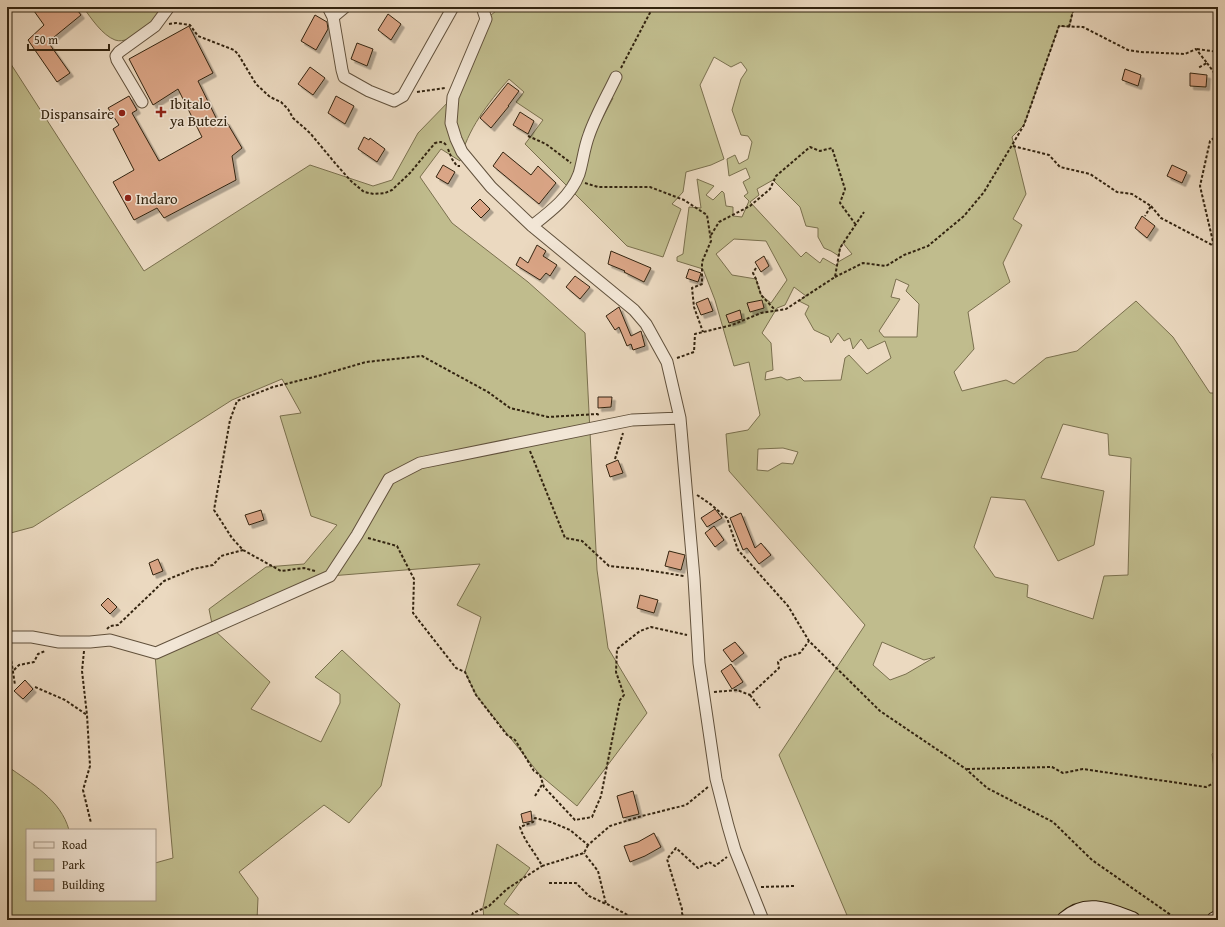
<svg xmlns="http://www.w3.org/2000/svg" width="1225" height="927" viewBox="0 0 1225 927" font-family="'Gentium Book Plus',serif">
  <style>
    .green { fill: #c0bc8d; stroke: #7a704e; fill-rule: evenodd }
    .building { fill: #daa586; stroke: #332410; filter: url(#shadow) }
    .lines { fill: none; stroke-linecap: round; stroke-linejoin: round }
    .street-casing { stroke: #61513c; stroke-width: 13 }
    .secondary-casing { stroke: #332410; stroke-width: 18 }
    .path { stroke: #332410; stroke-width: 2; stroke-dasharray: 3 2; stroke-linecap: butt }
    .street { stroke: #f2e6d6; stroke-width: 11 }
    .secondary { stroke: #f2e6d6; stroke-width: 16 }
    .poi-dot { fill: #8f2418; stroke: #f2e6d6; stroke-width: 1.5 }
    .labels { text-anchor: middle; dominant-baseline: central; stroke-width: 3; stroke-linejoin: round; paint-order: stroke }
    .poi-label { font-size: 15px; fill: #332410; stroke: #f2e6d6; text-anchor: start }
  </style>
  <defs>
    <filter id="shadow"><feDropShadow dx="3.5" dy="3.5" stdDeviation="0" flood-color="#0004"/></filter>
  </defs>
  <rect width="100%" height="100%" fill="#ebd9c0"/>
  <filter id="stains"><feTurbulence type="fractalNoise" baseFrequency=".005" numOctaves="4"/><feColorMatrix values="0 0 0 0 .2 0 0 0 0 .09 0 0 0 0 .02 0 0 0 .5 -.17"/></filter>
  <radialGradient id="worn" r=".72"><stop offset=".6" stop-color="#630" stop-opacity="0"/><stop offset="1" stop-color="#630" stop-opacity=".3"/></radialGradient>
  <path class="green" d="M83,7H165C156,17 132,46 115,40C102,35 91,18 83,7Z
    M501,7H1074L1069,27L1059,26L1024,125L1012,137L1026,194L1013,219L1022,225L1003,263L1010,282L968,312L974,349L954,372L962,391L1006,380L1014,384L1046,358L1077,351L1136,301L1173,337L1210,393H1218V750L1212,754L1218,795V920H849L779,755L865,625L729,471L726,434L748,430L760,415L749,362L734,366L715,300L703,269L677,261V257L683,254L689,207L701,208L697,179L714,186L706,195L713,200L722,191L724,193L726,206L733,207V216L742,217L749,201L744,196L748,193L743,182L750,178L746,168L729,176L727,159L735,155L739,164L748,159L752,142L748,136L741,135L732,110L741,79L747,70L741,62L731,67L714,57L700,85L724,159L711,165L686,172L683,192L672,204L681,209L663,257L627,246L525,144L543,120L516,102L524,92L509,79C488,103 467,130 460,161L441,149L420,177L452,223L528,282L585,333L597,570L608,648L647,713L577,806L540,775L476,695L465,672L481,617L457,605L480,564L330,576L213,629L270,682L251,709L321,742L340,703V694L315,677L342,650L400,704L381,786L349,823L324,805L239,872L258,898L257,920H7V766C31,783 61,800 69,830H27V900H155V863L173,858L155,655L213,629L209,609L266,567L304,564L337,525L311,516L280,416L301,413L282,379L232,400L33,527L7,534V58L144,271L310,165L373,186L392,180L418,133L453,97L486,19ZM613,98L592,138L588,137L612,99ZM773,180L800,207L806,226L818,228V237L824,248L831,251L839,256L840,248L843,243L852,254L838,262L837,266L823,258L820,263L806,252L801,257L750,202L759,195L757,189ZM734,239L766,241L787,280L771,303L761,295L756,279L732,275L716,254ZM896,279L909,285L906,291L919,304L917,337H884L879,331L900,299L891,297ZM794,287L806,296L799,301L809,306L805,314L814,330L829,337L831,343L838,333L844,341L850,338L853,349L861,339L868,349L885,341L891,358L867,374L849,355L845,358L841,380L804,381L800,377L787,380L781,377L765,380L766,372L773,370L771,343L762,333L777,308L785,305ZM1063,424L1108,434L1109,455L1131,458L1128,575L1104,576L1093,619L1027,597L1028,585L995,577L974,547L991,497L1025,500L1058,561L1094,545L1104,491L1041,478ZM783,448L798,452L793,464L782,463L768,471L757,470L758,449ZM882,642L924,660L935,657L906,674L890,680L873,665Z
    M497,844L530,868L504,904L526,920H484L483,907Z"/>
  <path class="building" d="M39,7H75L81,15L48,42L70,73L57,82L28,40L44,25L34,11Z
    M388,14L401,24L391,40L378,30Z
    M315,15L327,22L328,29L316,50L301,41Z
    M189,26L213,73L198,81L220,126L226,121L242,148L232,156L236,180L164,218L157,208L134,220L113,182L134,170L113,129L119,125L108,108L129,96L137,110L132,113L159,161L202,137L178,89L153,105L129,59Z
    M357,43L373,49L367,66L351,59Z
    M310,67L325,78L313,95L298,84Z
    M1125,69L1141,75L1138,86L1122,80Z
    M1190,73L1207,75L1206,87L1190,86Z
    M508,83L519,91L508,106H509L491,128L480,118Z
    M336,96L354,106L345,124L328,113Z
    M520,112L534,121L528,134L513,125Z
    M364,137L369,140L370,138L385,149L377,162L358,149Z
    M503,152L531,175L538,166L556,183L539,204L493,166Z
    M443,165L455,172L448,184L436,177Z
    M1172,165L1187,172L1182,183L1167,176Z
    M480,199L490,209L481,218L471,208Z
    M1142,216L1155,226L1147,238L1135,228Z
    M537,245L546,251L543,256L557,265L550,276L546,273L540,280L516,265L520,257L528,263Z
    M611,251L651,268L644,282L624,272L625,271L608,264Z
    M764,256L769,266L761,272L755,262Z
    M689,269L701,273L698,282L686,278Z
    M575,276L590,287L580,299L566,287Z
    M708,298L713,311L701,315L696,303Z
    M762,300L764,308L750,312L747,303Z
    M619,307L631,336L641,331L645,346L633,350L631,344L627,346L619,327L615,330L606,316Z
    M740,310L742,319L729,323L726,315Z
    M598,397H612L611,407L598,408Z
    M618,460L623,473L610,477L606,465Z
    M715,509L722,518L707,527L701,518Z
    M261,510L264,520L249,525L245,515Z
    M741,513L755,548L761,543L771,555L759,564L747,548L743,550L730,518Z
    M714,526L724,540L715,547L705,533Z
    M669,551L685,555L681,570L665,566Z
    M158,559L163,571L153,575L149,563Z
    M640,595L658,600L654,613L637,608Z
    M108,598L117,607L110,614L101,605Z
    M735,642L744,653L732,662L723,650Z
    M731,664L743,682L732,689L721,671Z
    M25,680L33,689L23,699L14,691Z
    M633,791L639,814L623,818L617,796Z
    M531,811L532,821L523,823L521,814Z
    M654,833L661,847L645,856L630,862L624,846L638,842Z"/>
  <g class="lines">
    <defs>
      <path id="street" d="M328,7L333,17
        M345,7L333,17L342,70L344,77L369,91L394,101L403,96L453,7
        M482,7L486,19L453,97L451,123L456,139L462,152L491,187L532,226L634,310L646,324L667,362L680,418L694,578L699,663L716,779L728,826L735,850L763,920
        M142,102L117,60L116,56L119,52L155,26L169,7
        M532,226C550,212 571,196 579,174C583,161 584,148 589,135C596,115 607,96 616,77
        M7,637H32L59,642H90L110,640L156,653L330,576L357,535L389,479L420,463L632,420L680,418"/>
      <path id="secondary" d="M1065,920C1086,901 1108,911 1132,920
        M1215,920L1218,919"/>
    </defs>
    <use href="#street" class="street-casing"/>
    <use href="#secondary" class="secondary-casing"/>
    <path class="path" d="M169,24L176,23L190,25L198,36L234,50L238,54L256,84L270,97L281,102L288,109L293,118L310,133L335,163L351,181L364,192L374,194L385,193L392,190L410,173L435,143C440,142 443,141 446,145
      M1069,27L1074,7
      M1197,49L1218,52
      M1207,63L1218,78
      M621,68L653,7
      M417,92L445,88
      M528,136L546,144L571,163
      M1013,146L1049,155L1060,167L1090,174L1117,192L1132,194L1151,206L1145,216
      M448,149L452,159L457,166H460
      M585,183L598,187H650L684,200L707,215L711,241L702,262V284L692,288L694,307L703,332
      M1151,206L1161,218L1214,246L1216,255L1218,256
      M711,235L719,222L750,206L770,189L776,176L810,147L820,151L832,148L845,189L840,203L856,225
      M1214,246L1200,186L1210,141L1218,135
      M756,268L753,273L756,279L761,295L776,311
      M835,277L863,263L886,266L904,255L928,246L964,216L984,192L1024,125L1059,26L1083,27L1128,50L1141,52L1185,54L1196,49L1207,63L1198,68
      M677,358L694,352L695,334L732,325L761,313L786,309L835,277L840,248L864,212
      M530,451L565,538L582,541L609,566L640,569L684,576
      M615,459L623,433
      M697,495L709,503L727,518L738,550L788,606L809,641L880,711L966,769L987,788L1053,822L1092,860L1178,920
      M368,538L397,546L414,579L413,613L456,668L465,672L476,695L507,735L515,740L534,771L540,775L544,787L575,820L592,817L601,796L620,700L624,695L616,672L617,649L640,631L651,627L687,635
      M315,571L304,568L281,571L243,550L232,538L214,510L230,420L237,401L273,387L318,376L366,362L422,356L488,392L510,408L548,417L597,414L599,415
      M107,629L110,626L118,625L164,581L193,569L213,565L221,556L243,550
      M9,646L15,685
      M84,651L82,671L87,715L90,766L83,790L91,823
      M7,677L19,665L34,662L38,654L45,651
      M35,687L65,700L87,715
      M714,692L737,690L750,695L779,668L778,662L783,658L800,653L809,641
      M750,695L760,708
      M967,769L1052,767L1063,773L1083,769L1206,787L1218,781
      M535,796L543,783
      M588,845L584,853L542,866C535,852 524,841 520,827L533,822L535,818L551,822L570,830L588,845L610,826L642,816L686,805L708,787
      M549,883H576L589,896L606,904L598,871L584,853
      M761,887L794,886
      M607,904L637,920
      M470,920L473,913L489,906L507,889L542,866
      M684,920L682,913V909L667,859L676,848L698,868L709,862L715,866L727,857"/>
    <use href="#street" class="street"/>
    <use href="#secondary" class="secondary"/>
  </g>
  <g class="poi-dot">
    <path d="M159 106h4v4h4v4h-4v4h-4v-4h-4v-4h4z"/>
    <circle cx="122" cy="113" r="4"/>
    <circle cx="128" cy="198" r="4"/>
  </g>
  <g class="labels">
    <g class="poi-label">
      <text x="170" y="103">Ibitalo<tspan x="170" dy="17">ya Butezi</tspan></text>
      <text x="114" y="113" text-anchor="end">Dispansaire</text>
      <text x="136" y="198">Indaro</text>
    </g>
  </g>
  <rect width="1225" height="927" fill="none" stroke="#ebd9c0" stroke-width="24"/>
  <rect x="8" y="8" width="1209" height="911" fill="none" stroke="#332410" stroke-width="2"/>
  <rect x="12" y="12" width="1201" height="903" fill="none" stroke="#332410"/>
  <rect x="26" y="829" width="130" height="72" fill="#f2e6d6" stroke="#a69887"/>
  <rect x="34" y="842" width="20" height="6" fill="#f2e6d6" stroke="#a69887"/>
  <text x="62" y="849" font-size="12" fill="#332410">Road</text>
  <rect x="34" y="859" width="20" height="12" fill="#c0bc8d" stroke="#a69887"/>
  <text x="62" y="869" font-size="12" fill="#332410">Park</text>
  <rect x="34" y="879" width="20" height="12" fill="#daa586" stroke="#a69887"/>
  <text x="62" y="889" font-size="12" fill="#332410">Building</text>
  <path d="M28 44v6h81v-6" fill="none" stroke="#332410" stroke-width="2"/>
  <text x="34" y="44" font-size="12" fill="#332410" stroke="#f2e6d6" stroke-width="3" paint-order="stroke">50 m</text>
  <rect width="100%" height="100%" filter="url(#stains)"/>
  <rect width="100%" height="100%" fill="url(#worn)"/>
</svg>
